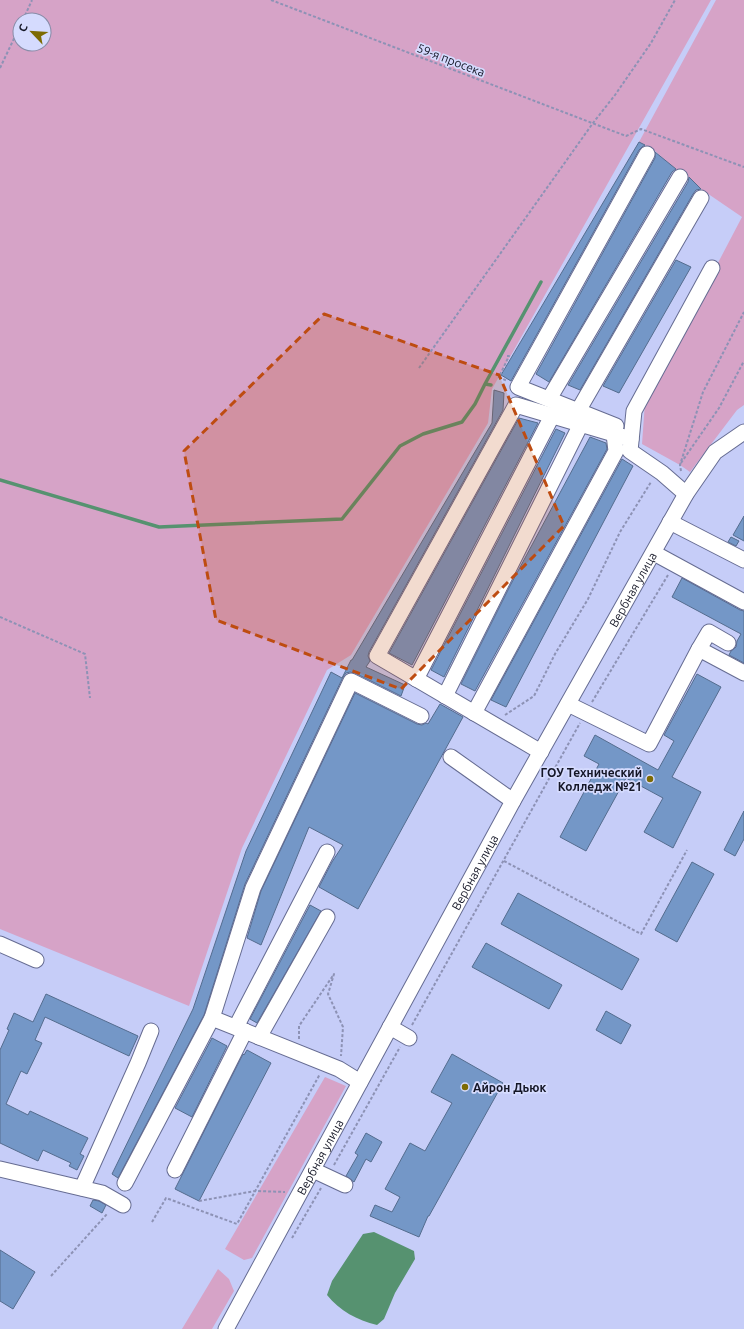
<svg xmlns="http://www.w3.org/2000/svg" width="744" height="1329" viewBox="0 0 744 1329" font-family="Ubuntu,sans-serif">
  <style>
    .green { fill: #d6a3c7; fill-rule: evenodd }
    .water { fill: #569270 }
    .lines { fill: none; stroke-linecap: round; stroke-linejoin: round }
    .stream { stroke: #569270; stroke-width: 3.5 }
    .building { fill: #7497c7; stroke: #546c8e }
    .minor-casing { stroke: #666c92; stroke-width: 17 }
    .path { stroke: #8d92b5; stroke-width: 2; stroke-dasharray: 3 2; stroke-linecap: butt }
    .minor { stroke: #fff; stroke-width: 15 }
    .marked { fill: #be4c11; fill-opacity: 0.2; stroke: #be4c11; stroke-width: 3; stroke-dasharray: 8 5; stroke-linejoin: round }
    .poi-dot { fill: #7d6b04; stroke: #d5dbfe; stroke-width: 1.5 }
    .labels { text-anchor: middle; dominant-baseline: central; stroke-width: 3.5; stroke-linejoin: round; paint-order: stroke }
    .street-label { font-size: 12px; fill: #141626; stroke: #d5dbfe }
    .poi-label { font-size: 12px; font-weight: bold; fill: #141626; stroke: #d5dbfe; text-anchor: end }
  </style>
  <rect width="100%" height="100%" fill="#c6cdf8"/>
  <path class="green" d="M0,0H711L492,389L488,423L351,655L327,670L242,848L189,1006L0,929ZM20,20H44V44H20Z
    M716,0H744V405L737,410L690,472L680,465L642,444L645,402L742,217L701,189L687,176L676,170L655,151L639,142Z
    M325,1077L346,1086L252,1258L244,1260L225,1249Z
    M218,1269L229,1279L234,1291L212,1329H182Z"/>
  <path class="water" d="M374,1232L414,1251L415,1259L395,1293L384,1319L377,1325C357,1320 340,1311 327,1295L332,1281L363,1234Z"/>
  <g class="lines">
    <path class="stream" d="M485,384L541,282
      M0,480L159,527L342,519L400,446L423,434L462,422L475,404L485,384L491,385"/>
  </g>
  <path class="building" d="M639,142L645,145L642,147L639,150L511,381L501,375Z
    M655,152L676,169L672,172L549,382L536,374L655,158Z
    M689,177L701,189L696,190L693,194L580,390L568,385L688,182Z
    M676,260L691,267L619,393L603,386Z
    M494,390L504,393L503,410L369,652L368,656L370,661L366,667L405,685L401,696L355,673L350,672L346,673L343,677L245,884L204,1015L118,1178L112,1174L193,1009L246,851L331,672L342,678L351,660H352L492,423Z
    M519,418L538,423L412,665L389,653Z
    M556,429L565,433L444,677L431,670Z
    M590,437L606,443L607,449L475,691L461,684L511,584Z
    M622,459L633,466L506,707L491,700Z
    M744,516V541L733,535Z
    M731,537L739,541L736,546L728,542Z
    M682,578L740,610L744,611V663L729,655L731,651L736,647L737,641L741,634L672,597Z
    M697,674L721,687L672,777L701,792L673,848L644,832L663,798L626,778L586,851L560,837L599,764L584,756L595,735L658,770L674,741L664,735Z
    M355,693L417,724L422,725L426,723L428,724L440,704L463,717L358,909L319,887L332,862L343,845L309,827L261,945L247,938L261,891Z
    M744,811V839L735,856L724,850Z
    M692,862L714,874L677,942L655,930Z
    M518,893L639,959L622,990L501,924Z
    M310,905L321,911L257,1023L250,1019Z
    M486,943L562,985L549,1009L472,967Z
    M46,994L138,1036L129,1056L45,1017L35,1040L42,1043L27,1074L21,1071L6,1104L28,1115L30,1111L88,1138L80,1154L84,1156L77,1170L69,1166L71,1163L43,1150L38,1161L0,1143V1050L9,1030L7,1029L14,1013L33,1022Z
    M606,1011L631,1025L621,1044L596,1030Z
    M212,1038L227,1046L192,1117L175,1108Z
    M247,1050L271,1063L199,1201L175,1189L243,1054L244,1055Z
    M452,1054L503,1083L429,1216H428L419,1237L370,1216L375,1205L392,1212L400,1197L385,1189L410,1143L425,1151L452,1103L431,1092Z
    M366,1133L382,1142L371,1162L366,1159L354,1182L346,1176L358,1155L355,1153Z
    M93,1200L99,1201L106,1205L102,1213L90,1206Z
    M0,1250L35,1272L13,1309L0,1301Z"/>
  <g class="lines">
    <defs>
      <g id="minor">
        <path d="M549,399L680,177"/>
        <path d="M578,411L701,198"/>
        <path d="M616,426L518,387L647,154"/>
        <path d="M686,494L662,473L630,451L634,411L712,268"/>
        <path d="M670,522L744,560"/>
        <path d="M654,553L744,602"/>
        <path d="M699,649L709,632L728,643"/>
        <path d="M416,679L552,416"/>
        <path d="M445,696L581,424"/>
        <path d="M568,704L649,744L699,649L744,673"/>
        <path d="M474,713L616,451L614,434"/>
        <path d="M541,752L377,656L516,405L631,439"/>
        <path d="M451,757L513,801"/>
        <path d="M0,944L36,960"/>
        <path d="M236,1027L327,852"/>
        <path d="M390,1027L409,1038"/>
        <path d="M259,1037L327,917"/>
        <path d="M360,1082L339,1069L212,1018L253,888L351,681L421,716"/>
        <path d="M0,1169L102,1193L123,1205"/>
        <path d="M175,1170L245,1031"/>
        <path d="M313,1170L345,1185"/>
        <path d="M125,1183L212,1018"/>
        <path d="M82,1188L138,1063L151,1031"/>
        <path id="s1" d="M226,1329L513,801L686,494L715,452L744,432"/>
      </g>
    </defs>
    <use href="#minor" class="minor-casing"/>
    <path class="path" d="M271,0L626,136L641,129L744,167
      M23,20L32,0
      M0,68L20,26
      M507,356H509L499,377L507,381
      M419,368L593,123L615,95L651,43L675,0
      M681,463L719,408L744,361
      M681,471L680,465L703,392L744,312
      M0,617L85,654L90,698
      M592,702L668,575
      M505,715L534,696L555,654L588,599L620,532L651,482
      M504,861L641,934L687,850
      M412,1025L580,723
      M299,1039V1026L334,974L328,994L343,1027L341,1056
      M334,1165L400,1047
      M199,1201L255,1191L285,1192
      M152,1222L166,1198L237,1224L320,1074
      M292,1238L321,1188
      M51,1276L107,1214"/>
    <use href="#minor" class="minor"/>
  </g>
  <path class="marked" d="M324,314L499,375L564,526L401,689L216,620L184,451Z"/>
  <g class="poi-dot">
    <circle cx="650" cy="779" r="4"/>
    <circle cx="465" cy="1087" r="4"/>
  </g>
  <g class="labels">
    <g class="street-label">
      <text transform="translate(451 60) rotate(21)">59-я просека</text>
      <text stroke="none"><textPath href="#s1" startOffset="844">Вербная улица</textPath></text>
      <text stroke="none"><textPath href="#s1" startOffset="520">Вербная улица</textPath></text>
      <text stroke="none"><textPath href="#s1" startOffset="196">Вербная улица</textPath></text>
    </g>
    <g class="poi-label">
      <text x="642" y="772">ГОУ Технический<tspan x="642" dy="14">Колледж №21</tspan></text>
      <text x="473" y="1087" text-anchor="start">Айрон Дьюк</text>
    </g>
  </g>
  <g transform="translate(32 32) rotate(295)"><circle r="19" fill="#d5dbfe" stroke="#888ca8"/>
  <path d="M0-3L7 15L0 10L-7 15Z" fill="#7d6b04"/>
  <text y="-6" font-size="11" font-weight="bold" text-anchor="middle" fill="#141626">С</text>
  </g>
</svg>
